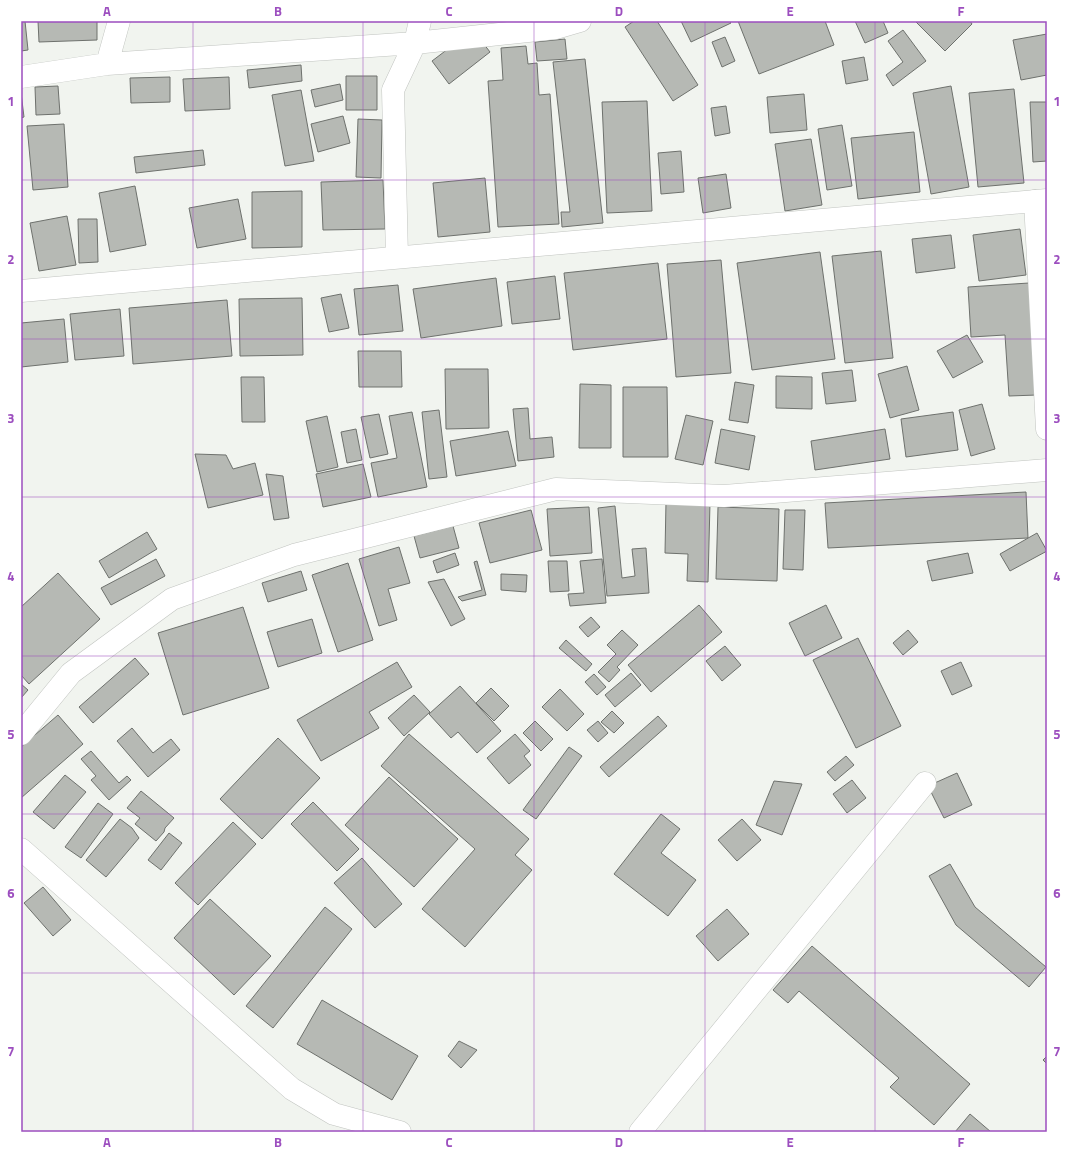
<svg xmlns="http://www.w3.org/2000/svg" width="1068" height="1153" viewBox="0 0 1068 1153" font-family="'Titillium Web',sans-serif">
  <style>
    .building { fill: #b6b9b4; stroke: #6e716d }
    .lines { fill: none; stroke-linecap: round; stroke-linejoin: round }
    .minor-casing { stroke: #c1c4c0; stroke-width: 23 }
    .secondary-casing { stroke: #c1c4c0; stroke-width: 23 }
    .minor { stroke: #fff; stroke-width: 22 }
    .secondary { stroke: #fff; stroke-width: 22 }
    .grid { fill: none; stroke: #9c4ebf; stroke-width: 1; stroke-opacity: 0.55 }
    .neatline { fill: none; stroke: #9c4ebf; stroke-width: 1.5 }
    .grid-label { font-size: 13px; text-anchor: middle; font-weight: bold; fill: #9c4ebf }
  </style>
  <rect width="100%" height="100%" fill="#f1f4ef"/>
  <path class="building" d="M21,21H25L28,50L21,51Z
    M38,21H97V40L39,42Z
    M634,21H657L698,85L673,101L625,27Z
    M681,21H729L731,23L691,42Z
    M738,21H825L834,45L759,74Z
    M855,21H883L888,33L865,43Z
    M915,21H970L972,24L945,51Z
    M473,30L490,52L449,84L432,61Z
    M903,30L926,61L893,86L886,75L903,62L888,41Z
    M1047,34V75L1021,80L1013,40Z
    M725,37L735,61L722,67L712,42Z
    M565,39L567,59L537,61L535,42Z
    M526,46L528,64L537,63L539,95L550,94L559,224L498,227L488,81L503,80L501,48Z
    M864,57L868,80L846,84L842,61Z
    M585,59L603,223L562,227L561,212H570L553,62Z
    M301,65L302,81L249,88L247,70Z
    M346,76H377V110H346Z
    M170,77V102L131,103L130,78Z
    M229,77L230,109L185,111L183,79Z
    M340,84L343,100L315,107L311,90Z
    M58,86L60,114L36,115L35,87Z
    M951,86L969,187L931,194L913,93Z
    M1014,89L1024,183L978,187L969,93Z
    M301,90L314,161L285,166L272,95Z
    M21,93L24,117L21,118Z
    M804,94L807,130L770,133L767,97Z
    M647,101L652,211L607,213L602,102Z
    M1030,102H1047V161L1033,162Z
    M726,106L730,133L715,136L711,108Z
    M343,116L350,143L318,152L311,124Z
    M358,119L382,120L381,178L356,177Z
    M64,124L68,187L33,190L27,126Z
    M842,125L852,186L827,190L818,129Z
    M914,132L920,192L858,199L851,138Z
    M811,139L822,205L785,211L775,144Z
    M203,150L205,165L136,173L134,157Z
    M681,151L684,192L661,194L658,153Z
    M726,174L731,208L703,213L698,178Z
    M485,178L490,232L438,237L433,183Z
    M383,180L385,229L323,230L321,182Z
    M135,186L146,245L110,252L99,193Z
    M302,191V247L252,248V192Z
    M238,199L246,239L197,248L189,208Z
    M67,216L76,265L39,271L30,223Z
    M78,219H97L98,262L79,263Z
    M1020,229L1026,275L979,281L973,235Z
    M951,235L955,268L916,273L912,239Z
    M881,251L893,358L845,363L832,256Z
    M820,252L835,359L752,370L737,263Z
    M721,260L731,373L676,377L667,264Z
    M658,263L667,339L573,350L564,273Z
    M555,276L560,319L512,324L507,282Z
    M496,278L502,326L421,338L413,289Z
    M1029,283L1037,395L1009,396L1005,335L971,337L968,287Z
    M398,285L403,331L359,335L354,289Z
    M341,294L349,328L329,332L321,298Z
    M302,298L303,355L240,356L239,299Z
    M227,300L232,356L133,364L129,308Z
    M120,309L124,356L75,360L70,314Z
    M64,319L68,362L21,367V323Z
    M967,335L983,362L953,378L937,351Z
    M358,351H401L402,387H359Z
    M907,366L919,410L890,418L878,374Z
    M445,369H488L489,428L446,429Z
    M852,370L856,401L826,404L822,373Z
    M776,376L812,377V409L776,408Z
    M241,377H264L265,422H242Z
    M735,382L754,385L748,423L729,420Z
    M580,384L611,385V448H579Z
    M623,387H667L668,457H623Z
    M982,404L995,449L971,456L959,410Z
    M528,408L530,439L552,437L554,457L518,461L513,409Z
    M439,410L447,477L429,479L422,412Z
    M412,412L427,487L378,497L371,463L397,458L389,416Z
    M953,412L958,450L906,457L901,419Z
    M379,414L388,454L370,458L361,417Z
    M686,415L713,421L703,465L675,459Z
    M327,416L338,467L317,472L306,421Z
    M356,429L362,460L347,463L341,432Z
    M721,429L755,436L749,470L715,463Z
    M885,429L890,459L815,470L811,441Z
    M508,431L516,466L456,476L450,441Z
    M195,454L226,455L233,469L255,463L263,495L208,508Z
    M363,464L371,497L323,507L316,474Z
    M266,474L283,476L289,518L274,520Z
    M1026,492L1028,538L828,548L825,503Z
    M666,502L710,503L708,582L687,581L688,554L665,553Z
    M615,506L622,578L635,576L632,549L646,548L649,593L607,596L598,508Z
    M589,507L592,553L550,556L547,509Z
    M718,507L779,509L777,581L716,579Z
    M531,510L542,550L490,563L479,523Z
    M785,510H805L803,570L783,569Z
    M453,526L459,548L420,558L414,536Z
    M147,532L157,549L109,578L99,561Z
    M1037,533L1047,551L1010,571L1000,554Z
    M399,547L410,583L388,589L397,620L379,626L359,559Z
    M455,553L459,565L437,573L433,561Z
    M968,553L973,573L932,581L927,561Z
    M156,559L165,576L111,605L101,588Z
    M602,559L606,603L570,606L568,594L584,593L580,561Z
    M477,561L486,595L462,601L458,597L482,590L474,562Z
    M548,561H567L569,591L550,592Z
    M348,563L373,640L338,652L312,575Z
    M301,571L307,590L268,602L262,583Z
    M58,573L100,619L29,684L21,675V607Z
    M501,574L527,575L526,592L501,590Z
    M444,579L465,619L451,626L428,582Z
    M699,605L722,632L651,692L628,665Z
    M826,605L842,638L805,656L789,623Z
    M243,607L269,688L183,715L158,633Z
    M591,617L600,627L588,637L579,627Z
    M312,619L322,653L278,667L267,632Z
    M622,630L638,645L617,667L620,670L609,682L598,672L616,654L607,645Z
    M908,630L918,642L903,655L893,643Z
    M858,638L901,726L856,748L813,660Z
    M566,640L592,664L586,671L559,648Z
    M725,646L741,665L722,681L706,661Z
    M135,658L149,674L93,723L79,707Z
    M397,662L412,687L369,712L379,728L321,761L297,720Z
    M961,662L972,686L952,695L941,671Z
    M631,673L641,685L615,707L605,695Z
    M594,674L606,687L597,695L585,682Z
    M21,684L28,690L21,698Z
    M460,686L501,731L477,753L458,732L451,738L429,714Z
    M491,688L509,706L494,721L476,703Z
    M560,689L584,714L567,731L542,707Z
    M414,695L430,712L404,736L388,718Z
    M612,711L624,723L614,733L601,722Z
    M58,715L83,744L21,798V747Z
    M658,716L667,726L609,777L600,767Z
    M535,721L553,739L541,751L523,733Z
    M598,721L608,733L598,742L587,730Z
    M132,728L153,753L171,739L180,750L148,777L117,741Z
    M409,734L529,839L515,855L532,870L465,947L422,909L475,849L381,766Z
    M515,734L530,751L524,756L531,765L509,784L487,758Z
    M278,738L320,778L262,839L220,799Z
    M569,747L582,756L536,819L523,810Z
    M91,751L119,783L127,776L131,780L109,800L91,780L96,776L81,759Z
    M846,756L854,765L835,781L827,772Z
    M957,773L972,805L944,818L928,786Z
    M65,775L86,792L54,829L33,812Z
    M389,777L458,839L414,887L345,825Z
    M852,780L866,798L847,813L833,794Z
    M774,781L802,784L782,835L756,825Z
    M141,791L174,818L165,828L164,832L156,841L135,824L140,818L127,808Z
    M313,802L359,849L337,871L291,824Z
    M98,803L113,814L81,858L65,847Z
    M661,814L680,829L661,853L696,880L668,916L614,874Z
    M120,819L132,828L139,838L106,877L86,860Z
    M742,819L761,840L737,861L718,840Z
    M233,822L256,844L198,905L175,883Z
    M169,833L182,843L161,870L148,860Z
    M362,858L402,904L375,928L334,883Z
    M950,864L975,907L1046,967L1029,987L956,925L929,876Z
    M43,887L71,920L53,936L24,903Z
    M210,899L271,956L234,995L174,938Z
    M325,907L352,929L273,1028L246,1006Z
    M727,909L749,934L718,961L696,936Z
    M812,946L970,1084L934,1125L890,1087L899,1078L799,991L788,1003L773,990Z
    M322,1000L418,1056L392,1100L297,1044Z
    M459,1041L477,1050L461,1068L448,1056Z
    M1047,1056V1064L1043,1060Z
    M970,1114L991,1132H955Z"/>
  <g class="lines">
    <defs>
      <path id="minor" d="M107,64L119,21
        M21,77L107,64L415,43L556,28L580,21
        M1035,201L1047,429
        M397,257L393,90L415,43L420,21
        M21,734L71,673L172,599L294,555L556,489L724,496L1047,470
        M21,849L292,1089L334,1114L400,1132
        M640,1132L925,783"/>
      <path id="secondary" d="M21,291L1047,200"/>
    </defs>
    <use href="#minor" class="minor-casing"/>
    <use href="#secondary" class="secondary-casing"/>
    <use href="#minor" class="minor"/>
    <use href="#secondary" class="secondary"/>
  </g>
  <path class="grid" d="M193,21V1132M363,21V1132M534,21V1132M705,21V1132M875,21V1132M21,180H1047M21,339H1047M21,497H1047M21,656H1047M21,814H1047M21,973H1047"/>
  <rect width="1068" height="1153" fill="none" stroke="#ffffff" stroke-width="44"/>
  <rect x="22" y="22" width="1024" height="1109" class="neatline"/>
  <g class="grid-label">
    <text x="107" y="16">A</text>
    <text x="278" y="16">B</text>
    <text x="449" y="16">C</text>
    <text x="619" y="16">D</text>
    <text x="790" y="16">E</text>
    <text x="961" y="16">F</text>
    <text x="11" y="106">1</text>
    <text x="1057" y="106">1</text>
    <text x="11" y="264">2</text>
    <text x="1057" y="264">2</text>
    <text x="11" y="423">3</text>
    <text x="1057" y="423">3</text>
    <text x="11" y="581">4</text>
    <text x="1057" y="581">4</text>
    <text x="11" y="739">5</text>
    <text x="1057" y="739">5</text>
    <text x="11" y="898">6</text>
    <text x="1057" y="898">6</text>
    <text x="11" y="1056">7</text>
    <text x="1057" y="1056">7</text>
    <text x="107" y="1147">A</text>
    <text x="278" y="1147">B</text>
    <text x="449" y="1147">C</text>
    <text x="619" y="1147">D</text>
    <text x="790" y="1147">E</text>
    <text x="961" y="1147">F</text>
  </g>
</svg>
